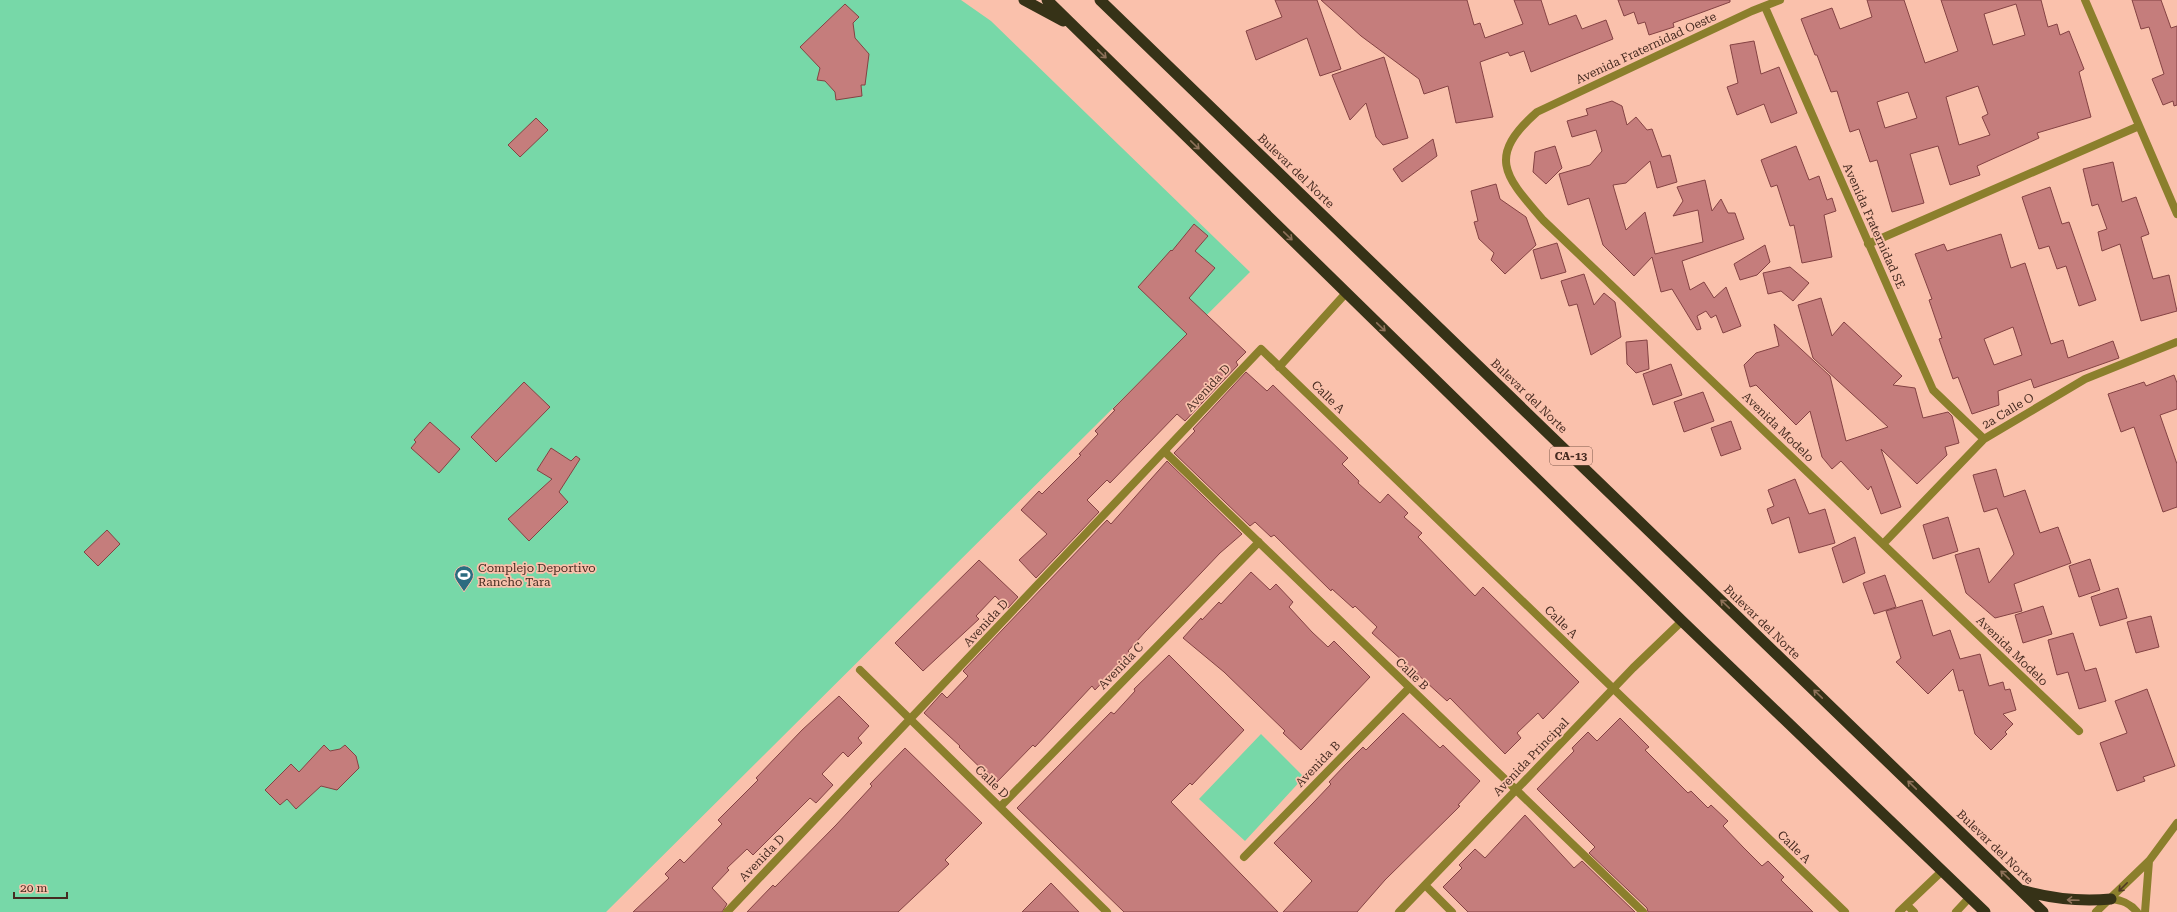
<svg xmlns="http://www.w3.org/2000/svg" width="2177" height="912" viewBox="0 0 2177 912" font-family="'Roboto Serif',serif">
  <style>
    .green { fill: #77d8a8 }
    .building { fill: #c57d7c; stroke: #844243; fill-rule: evenodd }
    .lines { fill: none; stroke-linecap: round; stroke-linejoin: round }
    .minor { stroke: #8b7f2c; stroke-width: 8 }
    .trunk { stroke: #363217; stroke-width: 11 }
    .oneway { stroke: #8e725a }
    .oneway2 { stroke: #503823 }
    .labels { text-anchor: middle; dominant-baseline: central; stroke-width: 3.5; stroke-linejoin: round; paint-order: stroke }
    .shield { fill: #fac1ac; stroke: #7c584b; stroke-width: 1 }
    .shield-label { font-size: 11px; font-weight: bold; fill: #462b21 }
    .street-label { font-size: 12px; fill: #462b21; stroke: #fac1ac }
    .poi-label { font-size: 12px; fill: #462b21; stroke: #fac1ac; text-anchor: start }
  </style>
  <rect width="100%" height="100%" fill="#fac1ac"/>
  <path class="green" d="M0,0H961L991,21L1250,272L606,912H0Z
    M1261,734L1304,777L1245,841L1199,799Z"/>
  <path class="building" d="M1275,0H1317L1341,69L1320,76L1307,38L1256,60L1246,31L1282,17Z
    M1321,0H1467L1474,25L1480,23L1485,38L1523,24L1514,0H1541L1549,25L1576,15L1582,29L1606,20L1613,39L1531,72L1524,51L1510,56L1508,52L1480,62L1493,117L1456,123L1448,86L1424,94L1419,79L1361,36Z
    M1618,0H1730V2L1673,23L1674,27L1649,35L1645,22L1638,24L1634,12L1624,16Z
    M1867,0H1904L1925,63L1958,51L1941,0H2041L2048,27L2057,24L2060,35L2069,31L2084,69L2079,72L2091,117L2037,133L2039,138L1977,166L1980,175L1950,185L1938,146L1910,154L1924,203L1892,212L1877,160L1870,162L1859,129L1850,132L1837,91L1831,92L1817,55H1815L1801,19L1832,8L1840,29L1872,17ZM2016,4L2025,35L1993,45L1984,14ZM1978,86L1988,114L1982,117L1990,135L1959,145L1946,97ZM1908,92L1917,118L1885,128L1877,102Z
    M2132,0H2161L2171,28L2177,26V105L2174,106L2173,101L2163,105L2152,79L2164,74L2149,27L2141,29Z
    M845,4L859,17L853,23L855,38L869,54L865,85H861L862,96L836,100L835,92L825,81L817,80L820,68L800,47Z
    M1754,41L1761,74L1779,67L1797,113L1771,123L1764,104L1737,115L1727,87L1738,83L1730,45Z
    M1384,57L1408,138L1383,145L1376,137L1366,103L1350,120L1332,75Z
    M1612,101L1622,106L1627,125L1636,117L1647,130L1652,129L1662,157L1670,155L1677,182L1657,188L1650,161L1626,183L1613,185L1626,230L1645,212L1655,254L1703,242L1698,210L1673,216L1683,201L1677,187L1705,180L1712,211L1721,199L1728,213H1735L1744,239L1682,261L1690,290L1704,282L1714,298L1726,287L1741,326L1723,333L1716,315L1711,318L1706,311L1697,316L1701,329L1697,330L1672,289L1661,292L1652,257L1634,276L1603,245L1589,198L1568,205L1559,174L1590,165L1602,151L1596,130L1572,137L1567,121L1588,115L1586,109Z
    M536,118L548,130L520,157L508,145Z
    M1433,139L1437,156L1402,182L1393,169Z
    M1555,146L1562,168L1546,184L1533,172L1535,152Z
    M1796,146L1809,180L1819,176L1827,200L1832,198L1836,211L1824,215L1832,257L1802,263L1794,225L1790,226L1777,185L1771,187L1761,160Z
    M2113,162L2122,202L2136,197L2149,234L2141,237L2153,279L2169,275L2177,311L2141,321L2120,244L2102,251L2098,232L2107,229L2098,204L2092,206L2083,169Z
    M1496,184L1500,199L1526,217L1536,245L1505,274L1491,260L1494,253L1479,239L1474,222L1478,221L1471,191Z
    M2050,187L2062,224L2069,222L2096,300L2079,306L2066,266L2057,269L2049,246L2039,249L2022,197Z
    M1194,224L1208,236L1195,251L1215,268L1189,298L1246,352L1236,362L1238,365L1185,421L1177,414L1110,483L1107,480L1087,500L1099,512L1036,578L1019,560L1047,534L1021,510L1039,491L1042,494L1081,455L1079,454L1098,434L1095,431L1115,410L1113,409L1187,334L1138,287L1171,250L1172,251Z
    M2001,234L2011,268L2025,263L2051,344L2063,340L2068,358L2113,341L2119,358L2034,388L2031,379L1998,391L1999,405L1972,414L1958,377L1953,379L1939,339L1942,338L1929,300L1932,299L1915,254L1944,244L1947,251ZM2013,327L2022,355L1994,365L1984,339Z
    M1557,243L1566,272L1541,279L1533,250Z
    M1765,245L1770,262L1757,275L1740,280L1734,264Z
    M1790,267L1809,283L1793,301L1781,291L1768,294L1763,273Z
    M1584,274L1594,305L1604,293L1615,302L1621,337L1591,355L1577,304L1569,306L1561,281Z
    M1821,298L1832,336L1844,322L1902,376L1893,385L1915,388L1923,418L1948,412L1952,416L1959,443L1945,447L1947,455L1917,484L1881,449L1901,507L1881,514L1871,486L1868,490L1841,461L1832,469L1822,457L1810,411L1796,425L1756,385L1750,387L1744,365L1756,353L1779,346L1774,324L1830,376L1846,441L1888,427L1813,358L1798,305Z
    M1647,340L1649,369L1636,373L1627,364L1626,342Z
    M1671,364L1682,395L1653,405L1643,374Z
    M1246,372L1267,391L1273,385L1348,458L1342,464L1359,481L1358,483L1380,503L1388,494L1408,513L1404,517L1422,533L1418,537L1475,596L1483,587L1579,682L1543,719L1538,713L1517,733L1521,738L1505,754L1450,698L1447,701L1372,633L1377,627L1355,606L1353,608L1332,589L1331,591L1274,535L1271,537L1255,522L1250,526L1174,453L1195,431L1193,429Z
    M2174,375L2177,383V409L2160,415L2177,464V507L2163,512L2134,427L2121,432L2108,394L2144,382L2146,386Z
    M524,382L550,407L496,462L471,437Z
    M1703,392L1714,421L1684,432L1674,402Z
    M1731,421L1741,449L1721,456L1711,428Z
    M430,422L460,449L439,473L411,448L416,442L414,440Z
    M551,448L571,461L576,456L580,459L559,492L568,502L529,541L508,519L552,479L537,470Z
    M1167,461L1242,534L1220,553L1145,632L1128,651L1130,653L1095,690L1092,686L1035,747L1033,745L996,783L959,747L960,746L924,713L942,693L947,698L968,676L963,671L1107,520L1111,524Z
    M1996,469L2004,497L2025,490L2040,533L2058,527L2071,563L2014,584L2022,611L1995,618L1966,593L1955,555L1979,548L1989,583L2014,554L1997,508L1984,512L1973,475Z
    M1795,479L1809,514L1825,509L1835,543L1799,553L1789,517L1772,524L1767,509L1774,506L1768,490Z
    M1948,517L1958,551L1933,559L1923,525Z
    M107,530L120,544L98,566L84,552Z
    M1855,537L1865,573L1843,583L1832,548Z
    M2090,559L2100,590L2079,597L2069,566Z
    M979,560L1018,597L1008,608L995,596L976,616L979,619L923,671L895,643Z
    M1251,572L1270,590L1276,584L1293,602L1289,607L1312,632L1328,647L1334,641L1370,677L1301,750L1283,733L1285,731L1224,672L1183,638L1201,618L1202,620L1219,602L1221,604Z
    M1885,575L1896,607L1874,614L1863,583Z
    M2118,588L2127,618L2100,626L2091,597Z
    M1922,600L1933,636L1950,630L1960,659L1980,654L1989,686L2003,682L2005,690L2010,689L2016,710L2003,714L2013,724L2005,732L2007,734L1991,750L1975,734L1963,690L1959,691L1953,669L1928,694L1896,662L1901,658L1886,611Z
    M2043,606L2052,634L2023,643L2015,615Z
    M2151,616L2159,647L2136,653L2127,622Z
    M2073,633L2085,671L2096,668L2106,701L2079,709L2068,672L2057,675L2048,640Z
    M1169,655L1244,730L1192,785L1190,783L1171,802L1278,912H1124L1017,808L1111,712L1114,714L1135,691L1134,689Z
    M2147,689L2175,766L2143,777L2145,781L2117,791L2100,743L2127,733L2115,701Z
    M839,696L869,726L858,738L862,743L848,757L843,752L822,774L833,785L816,803L810,798L753,855L747,849L727,868L729,870L712,888L727,904L722,912H633L669,878L665,874L680,859L684,863L722,824L718,820L758,780L756,778L802,730Z
    M1403,713L1440,748L1443,745L1480,781L1458,805L1460,806L1385,880L1357,912H1283L1312,881L1274,843L1313,803L1331,784L1329,782L1345,765L1363,747L1366,750Z
    M1620,718L1649,747L1645,750L1688,793L1691,791L1708,808L1711,805L1728,821L1723,826L1743,847L1762,866L1768,861L1784,877L1781,880L1813,912H1648L1647,908L1589,853L1595,847L1537,789L1574,751L1572,748L1588,732L1597,741Z
    M324,745L330,751L340,749L345,745L356,756L359,768L337,790L321,786L296,809L287,799L280,805L265,790L291,764L299,772Z
    M905,748L982,823L945,860L949,864L898,912H747L773,885L775,887L836,825L872,786L870,784Z
    M1525,815L1574,868L1582,861L1635,912H1468L1443,887L1462,868L1459,865L1475,849L1485,858Z
    M1051,883L1079,912H1022Z"/>
  <g class="lines">
    <path class="minor" d="M1780,0L1752,11L1537,112C1486,157 1505,176 1543,220L2079,731
      M2085,0L2177,214
      M1765,7L1933,390L1984,439
      M1868,244L2139,126
      M1279,367L1346,293
      M1165,452L1643,912
      M1883,544L1984,439L2085,379L2177,342
      M860,670L1107,912
      M1000,807L1259,542
      M1244,857L1409,688
      M1425,885L1452,912
      M2111,899C2122,900 2130,903 2137,912
      M1907,905L1914,912
      M727,912L1261,349L1845,912
      M1399,912L1633,668L1682,621
      M1899,912L1941,872
      M1956,912L1969,898
      M2096,912L2149,861L2177,823
      M2145,912L2149,861"/>
    <path class="trunk" d="M1024,0L1063,21
      M1047,0L1682,621L1985,912
      M1100,0L2043,912
      M2021,890C2052,899 2080,902 2111,899"/>
  </g>
  <defs><path id="oneway-shaft" d="M-6 0H5M1.5-3L5.5 0L1.5 3" fill="none" stroke-width="1.6" stroke-linecap="round" stroke-linejoin="round"/></defs>
  <g class="oneway">
    <use href="#oneway-shaft" transform="translate(1102 54) rotate(44)"/>
    <use href="#oneway-shaft" transform="translate(1195 145) rotate(44)"/>
    <use href="#oneway-shaft" transform="translate(1288 236) rotate(44)"/>
    <use href="#oneway-shaft" transform="translate(1381 327) rotate(44)"/>
    <use href="#oneway-shaft" transform="translate(1725 604) rotate(-136)"/>
    <use href="#oneway-shaft" transform="translate(1818 694) rotate(-136)"/>
    <use href="#oneway-shaft" transform="translate(1912 785) rotate(-136)"/>
    <use href="#oneway-shaft" transform="translate(2005 875) rotate(-136)"/>
    <use href="#oneway-shaft" transform="translate(2073 900) rotate(-178)"/>
  </g>
  <use class="oneway2" href="#oneway-shaft" transform="translate(2123 887) rotate(135)"/>
  <defs>
    <symbol id="stadium-pin" viewBox="-11 -11 22 30"><path d="M0 17L-7.5 6A9.5 9.5 0 1 1 7.5 6Z" fill="#2b6c80" stroke="#fac1ac"/><path d="M0-5a6.5 5 0 1 0 0 10a6.5 5 0 1 0 0-10ZM-3.5-1.8h7v3.6h-7Z" fill="#fff"/></symbol>
  </defs>
  <g fill-rule="evenodd">
    <use href="#stadium-pin" x="453" y="564" width="22" height="30"/>
  </g>
  <g class="labels">
    <rect class="shield" x="1550" y="447" width="42" height="18" rx="3"/>
    <g class="shield-label">
      <text x="1571" y="456">CA-13</text>
    </g>
    <g class="street-label">
      <text transform="translate(1646 48) rotate(-25)">Avenida Fraternidad Oeste</text>
      <text transform="translate(1296 171) rotate(44)">Bulevar del Norte</text>
      <text transform="translate(1874 226) rotate(66)">Avenida Fraternidad SE</text>
      <text transform="translate(1208 388) rotate(-47)">Avenida D</text>
      <text transform="translate(1529 396) rotate(44)">Bulevar del Norte</text>
      <text transform="translate(1328 397) rotate(44)">Calle A</text>
      <text transform="translate(2008 411) rotate(-31)">2a Calle O</text>
      <text transform="translate(1778 427) rotate(44)">Avenida Modelo</text>
      <text transform="translate(1561 622) rotate(44)">Calle A</text>
      <text transform="translate(1762 622) rotate(44)">Bulevar del Norte</text>
      <text transform="translate(986 623) rotate(-47)">Avenida D</text>
      <text transform="translate(2012 651) rotate(44)">Avenida Modelo</text>
      <text transform="translate(1121 666) rotate(-46)">Avenida C</text>
      <text transform="translate(1412 674) rotate(44)">Calle B</text>
      <text transform="translate(1531 757) rotate(-46)">Avenida Principal</text>
      <text transform="translate(1318 764) rotate(-46)">Avenida B</text>
      <text transform="translate(992 782) rotate(44)">Calle D</text>
      <text transform="translate(1794 847) rotate(44)">Calle A</text>
      <text transform="translate(1995 847) rotate(44)">Bulevar del Norte</text>
      <text transform="translate(762 858) rotate(-46)">Avenida D</text>
    </g>
    <g class="poi-label">
      <text x="478" y="568">Complejo Deportivo<tspan x="478" dy="14">Rancho Tara</tspan></text>
    </g>
  </g>
  <path d="M14 892v6h53v-6" fill="none" stroke="#462b21" stroke-width="2"/>
  <text x="20" y="892" font-size="12" fill="#462b21" stroke="#fac1ac" stroke-width="3" paint-order="stroke">20 m</text>
</svg>
